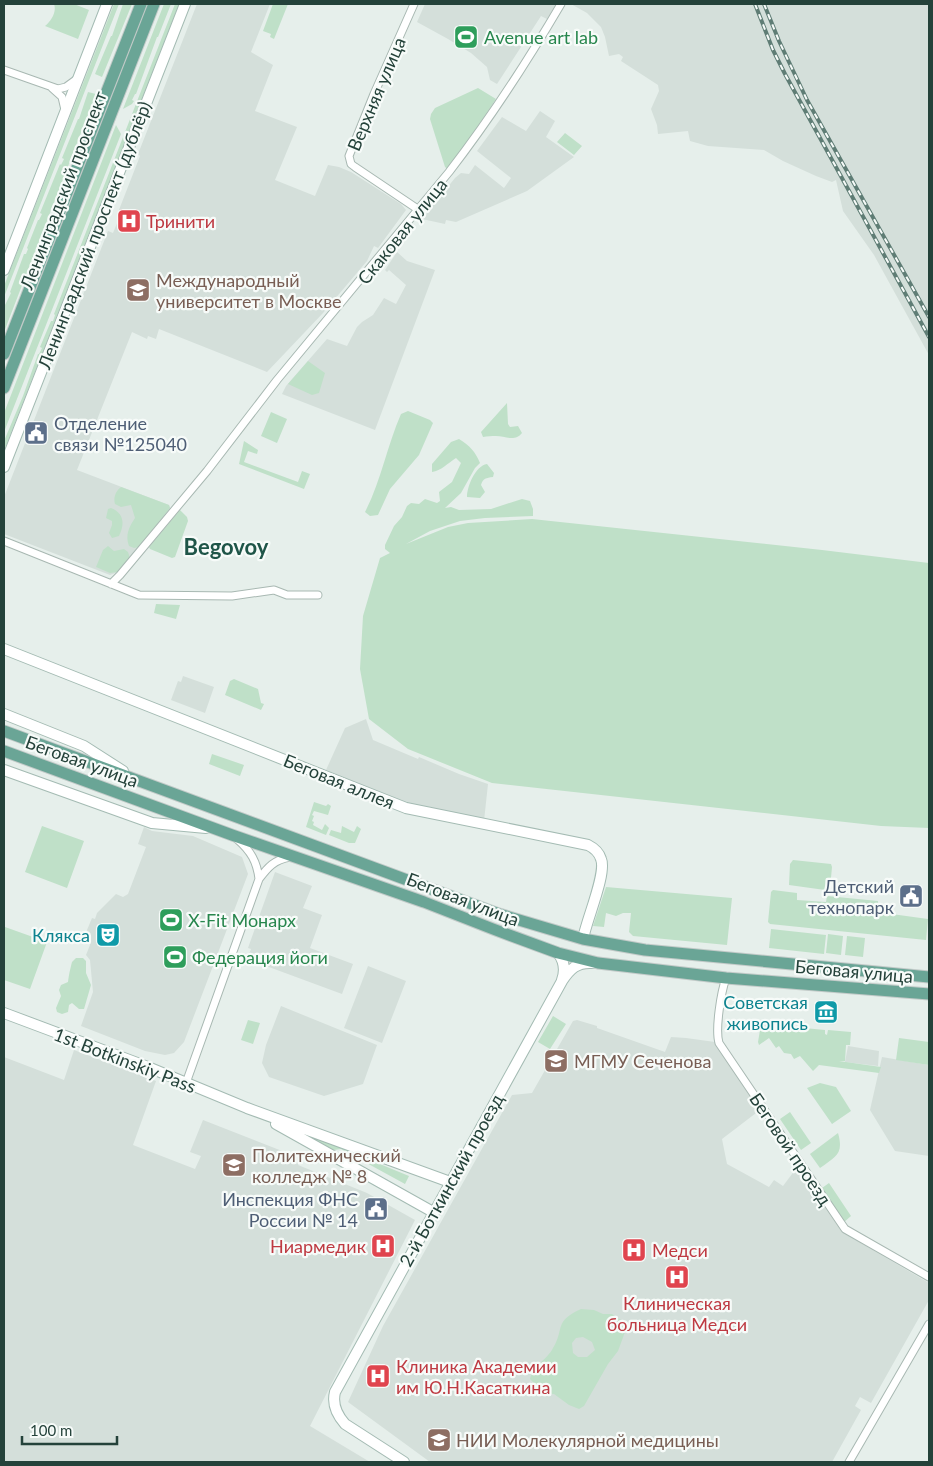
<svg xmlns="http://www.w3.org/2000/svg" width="933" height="1466" viewBox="0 0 933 1466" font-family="Lato,sans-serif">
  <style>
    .built { fill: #d4dfda }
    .green { fill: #bfe0c8; fill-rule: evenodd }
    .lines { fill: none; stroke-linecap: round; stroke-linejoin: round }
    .street-casing { stroke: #a8b8b2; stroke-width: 9 }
    .secondary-casing { stroke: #a4bbb3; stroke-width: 12 }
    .primary-casing { stroke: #c2cac8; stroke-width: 13 }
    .street { stroke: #fff; stroke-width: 7 }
    .secondary { stroke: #fff; stroke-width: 10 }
    .primary { stroke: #6aa596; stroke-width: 11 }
    .rail-casing { stroke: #5f7d75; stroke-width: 4 }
    .rail { stroke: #f7fbf9; stroke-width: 2; stroke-dasharray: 5.5; stroke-linecap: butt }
    .labels { text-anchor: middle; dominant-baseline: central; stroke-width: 4.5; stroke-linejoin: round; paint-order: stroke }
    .leisure-label { font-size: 18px; fill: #27864d; stroke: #f7fbf9; text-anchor: start }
    .street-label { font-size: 18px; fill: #24423a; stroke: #f7fbf9 }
    .health-label { font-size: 18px; fill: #be3a42; stroke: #f7fbf9; text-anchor: start }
    .education-label { font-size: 18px; fill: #785e54; stroke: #f7fbf9; text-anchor: start }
    .service-label { font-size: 18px; fill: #4e5e75; stroke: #f7fbf9; text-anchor: end }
    .culture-label { font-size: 18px; fill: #0d838f; stroke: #f7fbf9; text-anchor: end }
    .district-label { font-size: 22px; font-weight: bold; fill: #1f5548; stroke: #f7fbf9 }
  </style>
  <rect width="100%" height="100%" fill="#e6efeb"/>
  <path class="built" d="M197,4H270L251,52L273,65L255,111L297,127L275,180L315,196L328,165L339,167L351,172L401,204L406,210L378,248L374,246L367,261L323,313L267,372L159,329L156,339L148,336L147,339L132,332L77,470L169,505L170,508L118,572L110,575L4,534V497L108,231L113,233L120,216L117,215L140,156L138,154Z
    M425,4H556L547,19L541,16L497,84L490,80L487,67L471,53L448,39L417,22Z
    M571,4H929V355L874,255L843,211L836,180L832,182L816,176L783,161L764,150L708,146L690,141L688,131L658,134L657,125L651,109L659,91L658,85L621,61L623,57L619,54L609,56L605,37L601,27L587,13Z
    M540,111L555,121L546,137L574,157L527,191L456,222L446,220L445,224L422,219L455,178L461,173L469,174L475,165L504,188L511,178L477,151L502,117L526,131Z
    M397,252L407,261L435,270L375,430L282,394L286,386L327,339L347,346L357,327L362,322L373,315L384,298L396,304L406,285L389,270L387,272L385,270Z
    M183,676L214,687L205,713L171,700L178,681L181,682Z
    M366,719L373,740L418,759L419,757L459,774L488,784L484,821L412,806L326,770L345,728Z
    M144,827L152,831L193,836L242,857L248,874L184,1042L174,1053L165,1055L145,1051L81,1026L93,992L90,960L86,955L90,945L87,930L92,918L95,919L97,913L116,894L123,897L128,894L146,847L138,844Z
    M275,872L312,886L303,908L322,915L310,948L353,964L342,994L247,959L251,949L248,948Z
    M368,966L406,981L382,1043L344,1028Z
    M281,1006L377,1045L363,1084L324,1096L269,1077L262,1063L266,1045Z
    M577,1020L597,1026V1028L665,1052L671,1037L686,1038L715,1042L760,1110L722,1139L727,1164L769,1187L774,1180L783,1186L798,1166L842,1232L929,1283V1300L871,1403L860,1397L855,1406L861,1410L832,1462H430L348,1402L383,1326L512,1095L532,1093L573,1021Z
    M848,1046L879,1051L878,1066L845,1062Z
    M74,1050L156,1081L133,1145L195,1169L201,1156L190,1152L203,1120L300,1158L298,1165L367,1193L415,1220L310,1426L370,1462H4V1057L64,1080Z
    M882,1057L929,1065V1156L895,1151L870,1110Z"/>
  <path class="green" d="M54,4H74L89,10L78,39L45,26C51,21 57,12 54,4Z
    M114,4H119L4,297V286Z
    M123,4H132L102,77L95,74L111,36H112Z
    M164,4H171L158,37H157L136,94H135L132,100L134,101L132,104L123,109Z
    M175,4H179L4,451V441L23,396L38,354H39L42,348L40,347L51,321H53L55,315L54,314Z
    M273,4H288L274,39L270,37L271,34L263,31Z
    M478,88L496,99L449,170L445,167L430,119L431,114L435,108Z
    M88,92L96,94L4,332V307L11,293L10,292L24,254H26L28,249L27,248L38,220H39L42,214L40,213L60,164L61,165L64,159L62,158L78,119H79Z
    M116,125L121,134L4,432V413Z
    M565,133L582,146L574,155L557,142Z
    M308,361L325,373L319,393L312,395L288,384Z
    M507,403L508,424L510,427L518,426L522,433C515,442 505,436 496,436C492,436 487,436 483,437L481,432Z
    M408,411L430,420L433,423L419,455L390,489L378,515L370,516L365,512C381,481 387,446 401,414Z
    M271,412L287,419L277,443L261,436Z
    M459,439C470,446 475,451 480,463L475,468L461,493L445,508L451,507L459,510L491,509L522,499L530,501L533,509V516L485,518L460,521L430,531L406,544L448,527L468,523L532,519L822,550L929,563V828L881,826L492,783L408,749L369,719L360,669L363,616L380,558L390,553L385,549V545L394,526L402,517L407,506L411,503L419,504L425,499L437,503L440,501L439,492L452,482L461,463L456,458C448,463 441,471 432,472V464L451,442Z
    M244,441L258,450L257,454L248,451L244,462L298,482L302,471L310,474L304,489L239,464Z
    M487,464L494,473L493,477C486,478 483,478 481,485L485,492L480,498L467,497C467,487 475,466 487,464Z
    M121,487L169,505L170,508L139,547L134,548L129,546C125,535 129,527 135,518L131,505L121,507L115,504C113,497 116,491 121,487Z
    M111,508C124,513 125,524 119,536L112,538L109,533L112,525V521L106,518L108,509Z
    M180,510L187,517L188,521L175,557L172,558L150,549L149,547Z
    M108,546L114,551L124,549L128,552L130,558L118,572L110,573L96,567L103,550Z
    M156,604L180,605L176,619L154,613Z
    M234,679L258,689L261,703L264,704L261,710L225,695L230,681Z
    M212,754L244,765L240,776L209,764Z
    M314,802L326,806L328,804L331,806L328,815L314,811L312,815L314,816L312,821L314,822L313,825L322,830L325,824L329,828L326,835L306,827Z
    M42,826L84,841L67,888L25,872Z
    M342,826L354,832L357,826L361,829L355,843H349L329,835L331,830L341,833Z
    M793,860L831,864L832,867L830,888L825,890L789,885L790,864Z
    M606,887L732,898L727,945L633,936L629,932L631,913H623L616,916L606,913L604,927L593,926Z
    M773,890L797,893V900L826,902L827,896L878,901L877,912L928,919L926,940L770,924L768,922L771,892Z
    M5,927L47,942L30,989L4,980V931Z
    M771,929L826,935L824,954L769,948Z
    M828,934L843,936L841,955L826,953Z
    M847,936L865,938L863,957L845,955Z
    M76,958H83L86,961V973L91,985L84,1009H79L72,1003L69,1005L68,1012L62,1014L57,1012L56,1008L61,996L59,990L61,985L68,982C69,974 70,970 72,962Z
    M553,1016L566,1024L550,1049L538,1042Z
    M248,1020L260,1023L253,1044L241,1040Z
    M761,1024L825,1030V1034L827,1035L828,1030L851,1032L850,1045H846L845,1061H839L881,1067L879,1073L819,1065L813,1071L800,1056L794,1059L791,1054L784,1053L779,1046L776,1048L769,1038L759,1045L758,1042Z
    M899,1038L929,1042V1065L896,1060Z
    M820,1083L836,1087L851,1111L832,1124L807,1088Z
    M790,1112L811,1143L801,1150L780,1119Z
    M295,1129L409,1176L405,1184L341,1149L334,1150Z
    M838,1133C844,1154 836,1156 820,1168L810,1154Z
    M829,1183L851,1216L843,1223L822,1188Z
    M581,1309L594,1310L603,1314H612L621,1320L625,1332L618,1351L608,1364L584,1406L579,1409L569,1405L554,1394L543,1393L530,1379C533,1365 547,1360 553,1348C565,1328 553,1322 581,1309ZM583,1337L592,1342L595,1350L587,1357H578L573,1353L572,1343L576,1338Z"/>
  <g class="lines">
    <defs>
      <path id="street" d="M414,4L374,94L349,156L351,164L355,167L419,210
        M4,70L58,89L66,87L77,79
        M52,88L62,97L65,110
        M4,541L139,595L232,596L274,590L287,595H318
        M111,584L120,575L207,471L277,380L449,172C490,119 527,62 561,4
        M237,839C251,851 257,862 259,879
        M726,978C721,992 715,1029 719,1043L845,1229L929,1277
        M186,1083L259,879C268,867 274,860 290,857
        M849,1462L929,1324"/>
      <path id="secondary" d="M4,270L107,4
        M4,467L185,4
        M4,649L406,808L588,845C594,848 599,852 601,859C607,873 586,921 583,939
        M4,714L84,746L123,771
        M4,770L152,823L206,828
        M558,953C564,961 566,969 562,980
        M4,1013L148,1067L247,1108L450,1182
        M276,1124L433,1212
        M404,1462L345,1424C337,1415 332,1404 335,1392L562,981C570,969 577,962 592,963"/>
      <path id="primary" d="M4,354L141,4
        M4,388L154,4
        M4,731L499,914L583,939L645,950L929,977
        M4,751L232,835L424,902L493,929L558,953L598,963L726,978L929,994"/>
    </defs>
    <use href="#street" class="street-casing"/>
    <use href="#secondary" class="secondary-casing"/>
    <use href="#primary" class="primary-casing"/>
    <use href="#street" class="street"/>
    <use href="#secondary" class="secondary"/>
    <use href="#primary" class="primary"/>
    <defs>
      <path id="rail" d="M755,4L773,50L785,74L929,337
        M764,4L779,41L807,100L929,317"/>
    </defs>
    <use href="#rail" class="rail-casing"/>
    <use href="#rail" class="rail"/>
  </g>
  <defs>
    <symbol id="stadium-square" viewBox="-11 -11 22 22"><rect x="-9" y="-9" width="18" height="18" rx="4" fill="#2e9e5b" stroke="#f7fbf9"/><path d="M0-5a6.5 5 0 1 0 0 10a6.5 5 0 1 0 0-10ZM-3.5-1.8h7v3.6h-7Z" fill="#fff"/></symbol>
    <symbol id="hospital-square" viewBox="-11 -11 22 22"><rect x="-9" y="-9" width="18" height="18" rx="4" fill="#e0444e" stroke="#f7fbf9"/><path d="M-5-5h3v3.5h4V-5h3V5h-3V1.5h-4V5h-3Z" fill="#fff"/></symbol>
    <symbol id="university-square" viewBox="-11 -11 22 22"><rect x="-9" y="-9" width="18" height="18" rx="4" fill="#8d6e63" stroke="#f7fbf9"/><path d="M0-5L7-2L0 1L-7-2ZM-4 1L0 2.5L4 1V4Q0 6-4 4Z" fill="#fff"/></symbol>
    <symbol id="civic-square" viewBox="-11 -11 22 22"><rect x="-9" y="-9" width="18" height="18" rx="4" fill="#5c6f8a" stroke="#f7fbf9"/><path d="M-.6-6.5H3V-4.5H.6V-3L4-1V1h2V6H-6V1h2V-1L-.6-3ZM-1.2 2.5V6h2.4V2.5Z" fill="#fff"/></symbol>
    <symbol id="theatre-square" viewBox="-11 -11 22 22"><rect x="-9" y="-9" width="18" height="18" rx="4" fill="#0f9aa8" stroke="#f7fbf9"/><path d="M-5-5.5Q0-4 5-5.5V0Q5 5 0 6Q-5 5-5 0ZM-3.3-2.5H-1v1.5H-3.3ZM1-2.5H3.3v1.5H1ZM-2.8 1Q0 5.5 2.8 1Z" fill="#fff"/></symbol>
    <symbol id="museum-square" viewBox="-11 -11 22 22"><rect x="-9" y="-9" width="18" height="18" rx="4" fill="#0f9aa8" stroke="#f7fbf9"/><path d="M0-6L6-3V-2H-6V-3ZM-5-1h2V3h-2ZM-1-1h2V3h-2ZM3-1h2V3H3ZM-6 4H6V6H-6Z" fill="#fff"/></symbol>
  </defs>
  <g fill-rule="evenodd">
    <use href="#stadium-square" x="452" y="23" width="28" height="28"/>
    <use href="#hospital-square" x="115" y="207" width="28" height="28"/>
    <use href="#university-square" x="124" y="276" width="28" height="28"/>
    <use href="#civic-square" x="22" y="419" width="28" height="28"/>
    <use href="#civic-square" x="897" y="882" width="28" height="28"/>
    <use href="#stadium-square" x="157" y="906" width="28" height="28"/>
    <use href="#theatre-square" x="94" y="921" width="28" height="28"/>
    <use href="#stadium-square" x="161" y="943" width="28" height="28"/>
    <use href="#museum-square" x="812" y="998" width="28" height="28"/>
    <use href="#university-square" x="542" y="1047" width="28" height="28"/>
    <use href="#university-square" x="220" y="1151" width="28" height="28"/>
    <use href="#civic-square" x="362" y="1195" width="28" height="28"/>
    <use href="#hospital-square" x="369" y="1232" width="28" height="28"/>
    <use href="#hospital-square" x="620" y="1236" width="28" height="28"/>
    <use href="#hospital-square" x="663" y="1263" width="28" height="28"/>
    <use href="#hospital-square" x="364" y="1362" width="28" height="28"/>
    <use href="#university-square" x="425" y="1426" width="28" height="28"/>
  </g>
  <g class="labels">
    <g class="leisure-label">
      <text x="484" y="37">Avenue art lab</text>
      <text x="188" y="920">X-Fit Монарх</text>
      <text x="192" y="957">Федерация йоги</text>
    </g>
    <g class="street-label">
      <text transform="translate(376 94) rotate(-67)">Верхняя улица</text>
      <text transform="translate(63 190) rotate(-69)">Ленинградский проспект</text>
      <text transform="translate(402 231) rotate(-51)">Скаковая улица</text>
      <text transform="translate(94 235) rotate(-69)">Ленинградский проспект (дублёр)</text>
      <text transform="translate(82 761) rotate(20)">Беговая улица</text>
      <text transform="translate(339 781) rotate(22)">Беговая аллея</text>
      <text transform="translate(463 899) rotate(21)">Беговая улица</text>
      <text transform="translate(854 971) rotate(5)">Беговая улица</text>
      <text transform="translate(125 1060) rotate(21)">1st Botkinskiy Pass</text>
      <text transform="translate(791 1149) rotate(56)">Беговой проезд</text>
      <text transform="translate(451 1180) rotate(-61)">2-й Боткинский проезд</text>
    </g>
    <g class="health-label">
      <text x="146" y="221">Тринити</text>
      <text x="366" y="1246" text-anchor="end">Ниармедик</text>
      <text x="652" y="1250">Медси</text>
      <text x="677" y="1303" text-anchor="middle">Клиническая<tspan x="677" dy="21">больница Медси</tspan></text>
      <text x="396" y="1366">Клиника Академии<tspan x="396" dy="21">им Ю.Н.Касаткина</tspan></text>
    </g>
    <g class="education-label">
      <text x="156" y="280">Международный<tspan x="156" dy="21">университет в Москве</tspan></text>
      <text x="574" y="1061">МГМУ Сеченова</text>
      <text x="252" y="1155">Политехнический<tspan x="252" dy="21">колледж № 8</tspan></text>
      <text x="456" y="1440">НИИ Молекулярной медицины</text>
    </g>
    <g class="service-label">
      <text x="54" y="423" text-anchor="start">Отделение<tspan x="54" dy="21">связи №125040</tspan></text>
      <text x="894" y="886">Детский<tspan x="894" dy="21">технопарк</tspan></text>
      <text x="358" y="1199">Инспекция ФНС<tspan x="358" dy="21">России № 14</tspan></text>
    </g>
    <g class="culture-label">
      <text x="90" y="935">Клякса</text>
      <text x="808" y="1002">Советская<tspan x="808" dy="21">живопись</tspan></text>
    </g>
    <g class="district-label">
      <text x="226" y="546">Begovoy</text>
    </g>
  </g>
  <rect width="933" height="1466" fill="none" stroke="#24423a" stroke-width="10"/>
  <path d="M22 1436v8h95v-8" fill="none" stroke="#24423a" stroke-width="2.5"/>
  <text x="30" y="1436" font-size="15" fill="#24423a" stroke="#f7fbf9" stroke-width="4" paint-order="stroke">100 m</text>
</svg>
